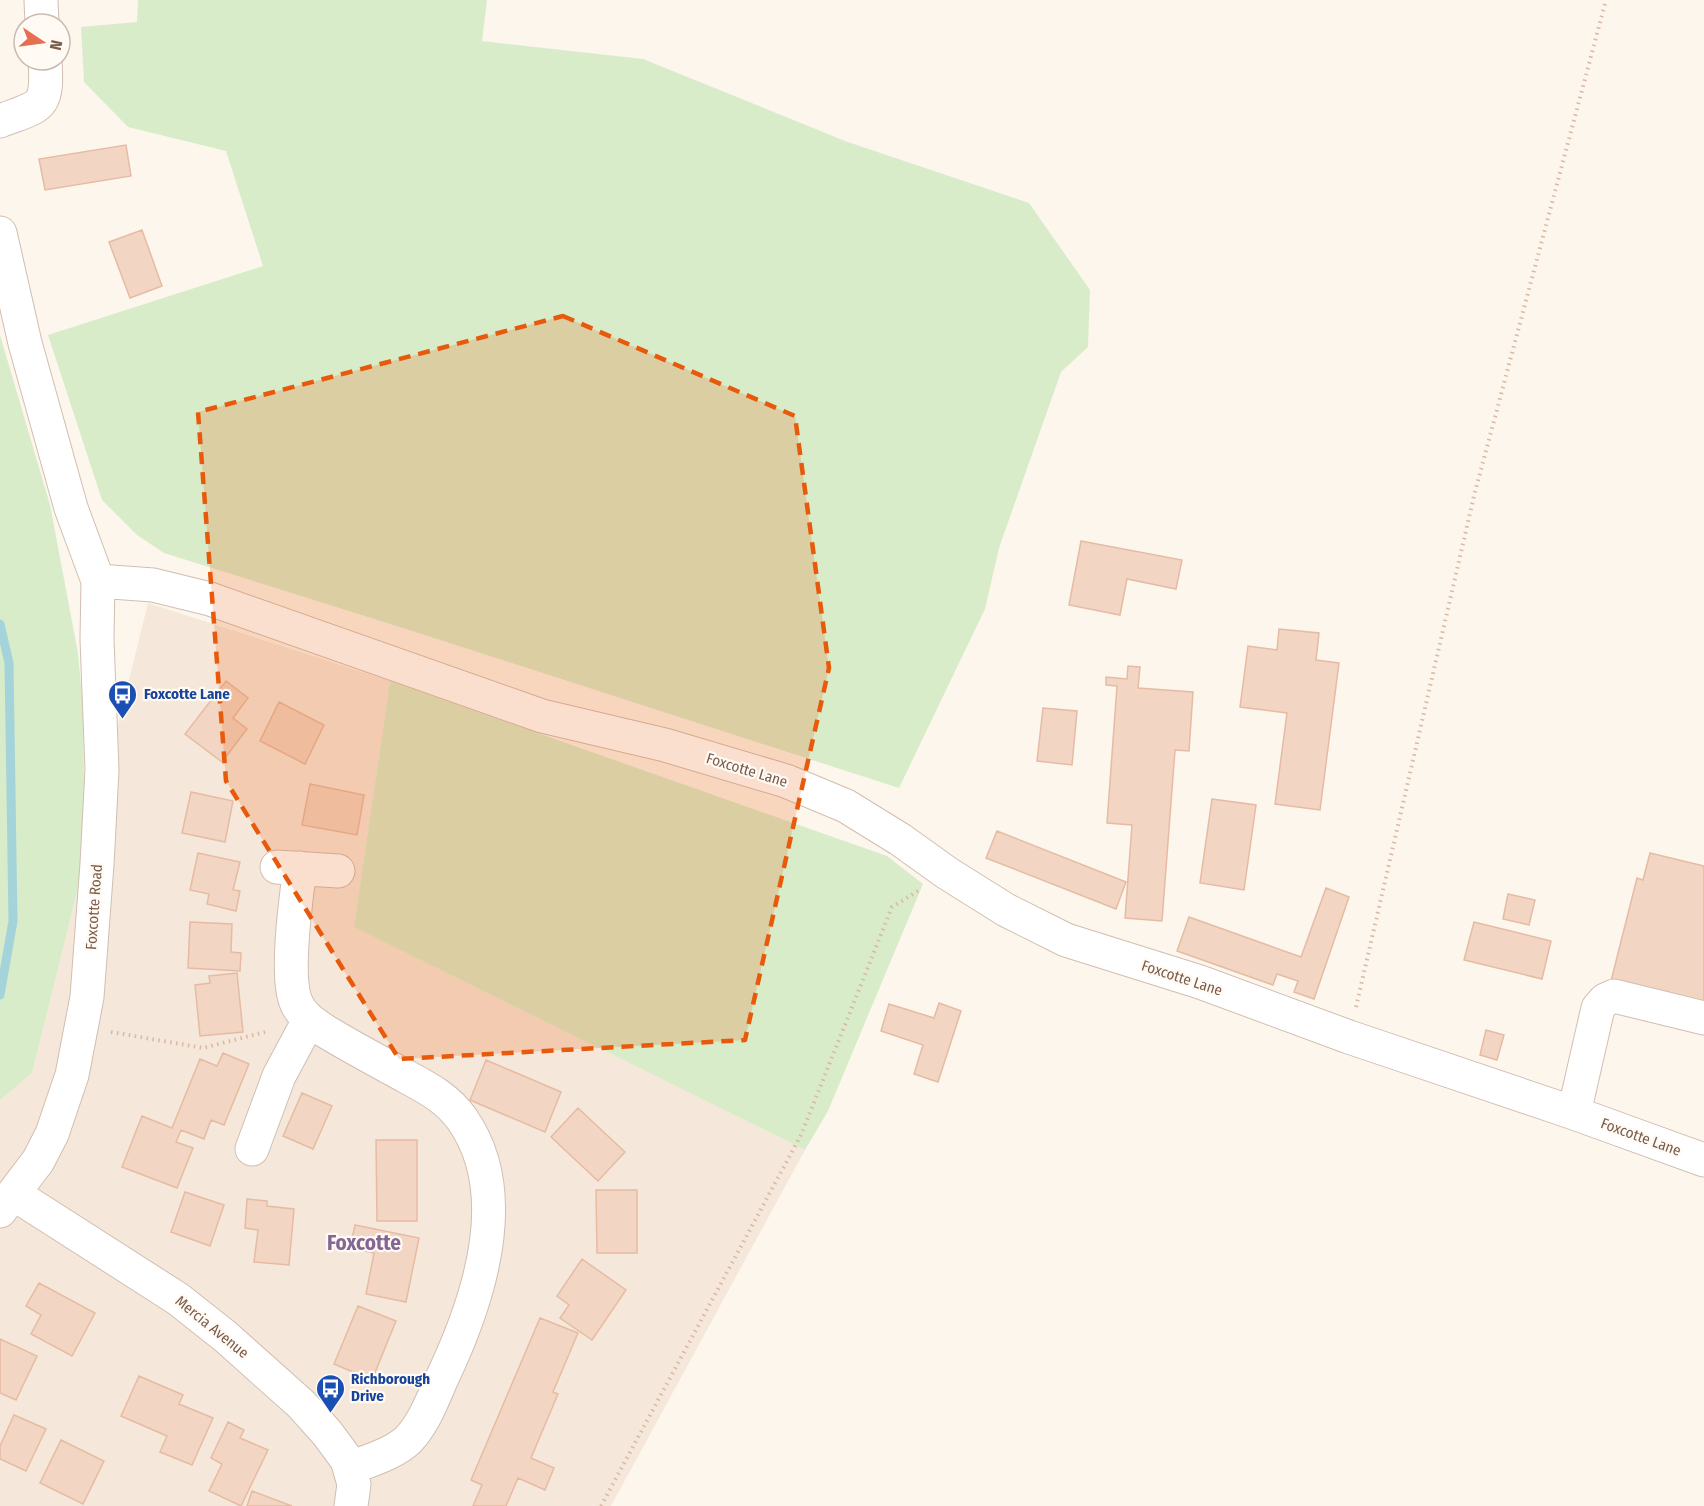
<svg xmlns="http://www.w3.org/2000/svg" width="1704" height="1506" viewBox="0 0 1704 1506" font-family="'Fira Sans Condensed',sans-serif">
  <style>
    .residential { fill: #f5e8da }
    .green { fill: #d8ecc9 }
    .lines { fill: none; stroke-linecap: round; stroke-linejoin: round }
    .stream { stroke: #a5d3da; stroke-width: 9 }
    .building { fill: #f3d5c3; stroke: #e6bba3; stroke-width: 1.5 }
    .minor-casing { stroke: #d1beb0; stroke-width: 35 }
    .path { stroke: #d9b8a5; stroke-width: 4; stroke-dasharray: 1.5 4.5; stroke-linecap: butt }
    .minor { stroke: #fff; stroke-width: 33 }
    .marked { fill: #e8590c; fill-opacity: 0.2; stroke: #e8590c; stroke-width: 4.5; stroke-dasharray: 12 8; stroke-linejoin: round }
    .labels { text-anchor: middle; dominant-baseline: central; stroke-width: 4.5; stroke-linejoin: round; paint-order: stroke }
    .transit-label { font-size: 15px; font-weight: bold; fill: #164399; stroke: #fffaf3; text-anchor: start }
    .street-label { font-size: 15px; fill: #7a5c4d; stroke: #fffaf3 }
    .district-label { font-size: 21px; font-weight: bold; fill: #846695; stroke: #fffaf3 }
  </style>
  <rect width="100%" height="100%" fill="#fdf6ec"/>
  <path class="residential" d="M148,603L390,681L354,927L805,1150L611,1506H0V1100L32,1072Z"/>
  <path class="green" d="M138,0H487L482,41L643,59L845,141L1029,203L1090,290L1088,347L1061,372L999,548L985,609L899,788L403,628L164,553L137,535L102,500L48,335L263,266L226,151L128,127L84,82L81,27L137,22Z
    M0,335L50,505L78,653L83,708L85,859L32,1073L0,1100Z
    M390,681L887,856L923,884L828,1111L805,1150L354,927Z"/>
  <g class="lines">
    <path class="stream" d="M0,624L9,663L13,921L0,995"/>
  </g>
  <path class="building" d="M126,145L131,176L45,190L39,159Z
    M142,230L162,286L130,298L109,242Z
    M1081,541L1182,560L1176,589L1127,579L1120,615L1069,605Z
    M1279,629L1319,633L1316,660L1339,663L1320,810L1275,804L1287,713L1240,707L1248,646L1277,650Z
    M1128,666L1140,667L1138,688L1193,692L1189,751L1175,750L1162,921L1125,918L1132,825L1107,823L1117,686L1106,685V677L1127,679Z
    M226,681L248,698L233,718L247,729L222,762L185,734Z
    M279,702L324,725L305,764L260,741Z
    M1043,708L1077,711L1072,765L1037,761Z
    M310,784L364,795L357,835L302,825Z
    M191,792L233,801L225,842L182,833Z
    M1212,799L1256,805L1244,890L1200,883Z
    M997,831L1126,882L1116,909L986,858Z
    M198,853L240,862L233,890L240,891L236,911L207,904L209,894L190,890Z
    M1650,853L1704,866V1004L1611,981L1637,878L1643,880Z
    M1326,888L1349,897L1314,999L1294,992L1298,981L1277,974L1273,985L1177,951L1189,917L1301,957Z
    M1508,894L1535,900L1529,925L1503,919Z
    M190,922L232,924L231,952L241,953L240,971L188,968Z
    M1474,922L1551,941L1542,979L1464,960Z
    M237,973L243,1032L200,1036L195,985L210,983L209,976Z
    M939,1003L961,1011L938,1082L914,1074L923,1045L881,1031L889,1004L934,1018Z
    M1486,1030L1504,1035L1497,1060L1480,1055Z
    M223,1053L249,1064L224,1125L211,1120L204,1139L181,1130L176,1142L193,1148L177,1188L122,1167L142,1116L172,1128L200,1059L217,1066Z
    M486,1060L561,1092L545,1132L470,1100Z
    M302,1093L332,1106L313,1149L283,1136Z
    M578,1108L625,1152L598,1181L551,1137Z
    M376,1140H417V1221H377Z
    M596,1190H637V1253H597Z
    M185,1192L224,1205L210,1246L171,1232Z
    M247,1199L267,1201V1206L294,1209L289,1265L254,1262L258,1230L245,1228Z
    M355,1225L419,1238L406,1302L366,1294L374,1253L350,1248Z
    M582,1259L626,1290L592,1340L560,1318L569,1305L557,1296Z
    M39,1283L95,1313L72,1356L31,1334L41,1315L26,1306Z
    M358,1306L396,1321L372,1380L334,1364Z
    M540,1318L578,1333L553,1392L558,1394L531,1458L554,1468L545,1490L518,1478L506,1506H473L482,1485L471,1480Z
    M0,1339L37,1356L16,1400L0,1393Z
    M139,1376L183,1395L179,1404L213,1418L192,1465L160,1452L167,1436L121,1416Z
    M14,1415L46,1429L26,1471L0,1459V1446Z
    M228,1422L244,1430L240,1438L268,1450L241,1506L209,1491L222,1464L211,1458Z
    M61,1440L104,1461L83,1504L40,1483Z
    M252,1491L292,1506H247Z"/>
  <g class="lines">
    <defs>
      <path id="minor" d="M41,0L42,24
        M0,121C42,105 48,109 45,60
        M0,233L25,343L71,508L98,581L97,639L102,770L97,864L87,997L72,1075L52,1134L38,1161L0,1211
        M98,581L153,585L210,599L542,716L665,745L786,781L846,806L901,840L947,873L1006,910L1066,940L1200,982L1349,1037L1574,1113L1704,1160
        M277,867L338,871
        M300,868C296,898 285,976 296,1002C301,1015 313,1023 325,1031C348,1045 372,1058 396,1071C421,1085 445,1095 462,1119C515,1194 478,1302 443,1376C433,1398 425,1422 408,1440C393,1454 370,1460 351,1468
        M1574,1113L1598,1008L1605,1000L1614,996L1704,1018
        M252,1149L279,1076L309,1020
        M14,1194L178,1299L226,1337L301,1404L327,1433L347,1460L354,1484L351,1506"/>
    </defs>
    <use href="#minor" class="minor-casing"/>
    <path class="path" d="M1356,1007L1474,496L1606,0
      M111,1032L203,1048L265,1032
      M601,1506L801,1135L892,907L918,891"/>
    <use href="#minor" class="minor"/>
  </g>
  <path class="marked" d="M563,316L795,416L829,668L745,1040L399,1059L226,781L198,412Z"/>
  <defs>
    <symbol id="bus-pin" viewBox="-11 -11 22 30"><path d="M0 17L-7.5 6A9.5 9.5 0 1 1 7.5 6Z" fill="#1a4fb4" stroke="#fffaf3"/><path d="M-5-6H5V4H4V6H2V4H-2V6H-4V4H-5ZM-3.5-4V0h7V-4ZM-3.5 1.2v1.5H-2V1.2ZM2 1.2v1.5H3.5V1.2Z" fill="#fff"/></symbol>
  </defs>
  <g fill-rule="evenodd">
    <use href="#bus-pin" x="106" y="678" width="33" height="45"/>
    <use href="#bus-pin" x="314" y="1372" width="33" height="45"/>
  </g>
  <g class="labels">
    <g class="transit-label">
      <text x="144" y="694">Foxcotte Lane</text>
      <text x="351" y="1379">Richborough<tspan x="351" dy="17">Drive</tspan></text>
    </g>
    <g class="street-label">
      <text transform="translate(747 770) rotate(17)">Foxcotte Lane</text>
      <text transform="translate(94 907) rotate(-86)">Foxcotte Road</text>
      <text transform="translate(1182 978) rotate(18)">Foxcotte Lane</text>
      <text transform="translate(1641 1137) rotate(20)">Foxcotte Lane</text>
      <text transform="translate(212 1327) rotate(39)">Mercia Avenue</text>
    </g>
    <g class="district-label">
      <text x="364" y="1243">Foxcotte</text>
    </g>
  </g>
  <g transform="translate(42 42) rotate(103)"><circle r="28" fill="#fffaf3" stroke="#cabbb1" stroke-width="1.5"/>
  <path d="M0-4.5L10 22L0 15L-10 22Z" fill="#e76f51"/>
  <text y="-9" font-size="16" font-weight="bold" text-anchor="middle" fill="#7a5c4d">N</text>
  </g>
</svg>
